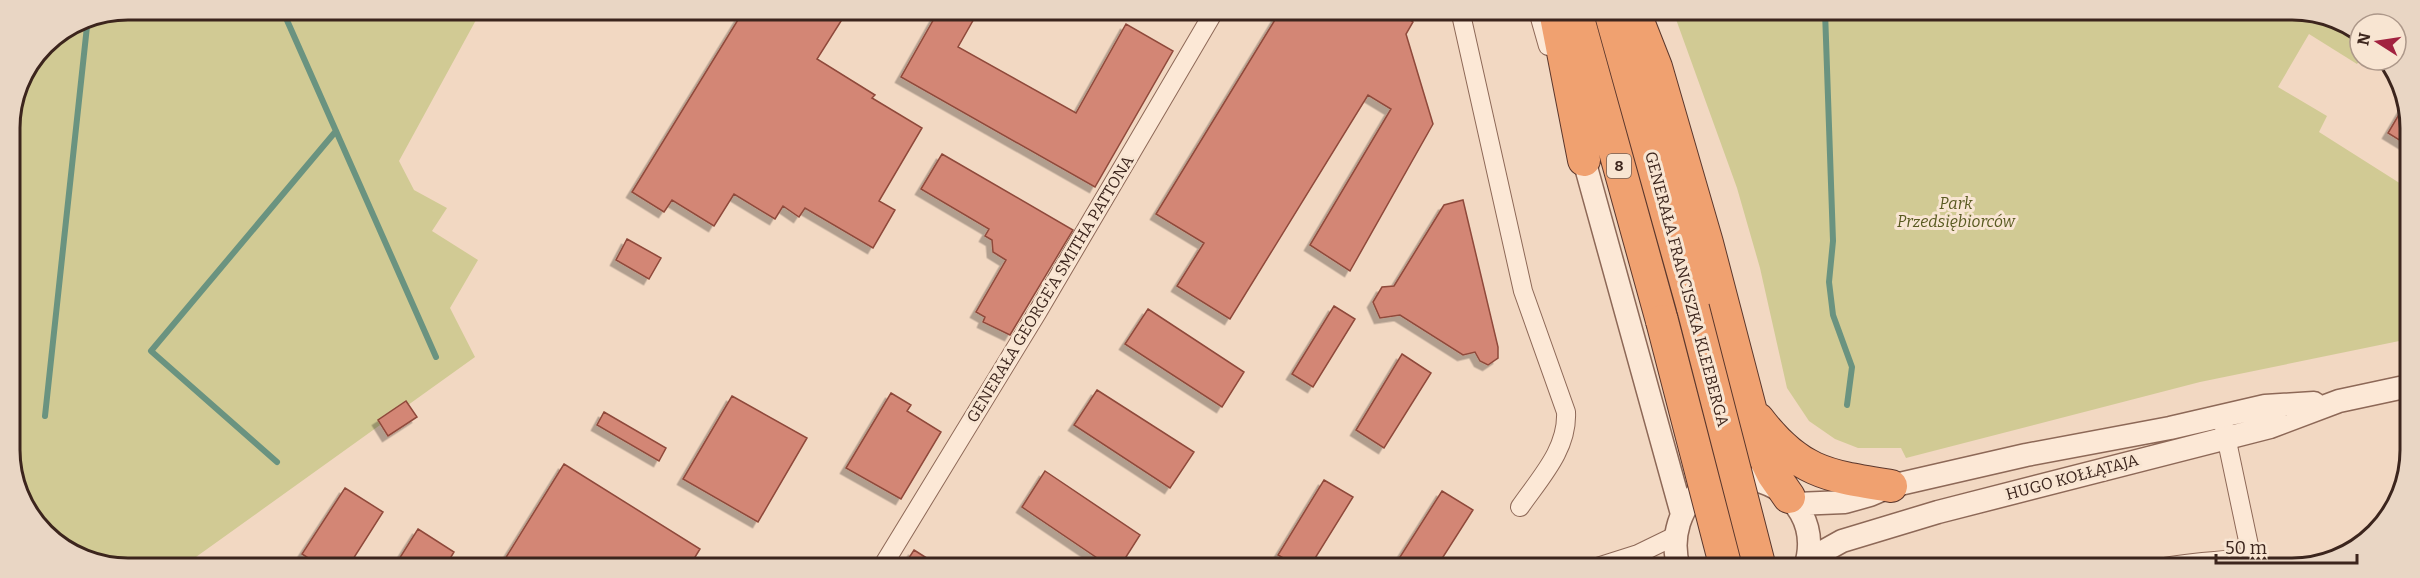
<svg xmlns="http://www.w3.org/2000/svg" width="2420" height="578" viewBox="0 0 2420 578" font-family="Bitter,serif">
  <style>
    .green { fill: #d1ca94 }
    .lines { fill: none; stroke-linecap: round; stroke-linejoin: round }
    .stream { stroke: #6a9380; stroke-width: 6 }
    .building { fill: #d38674; stroke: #8f493b; stroke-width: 1.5; filter: url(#shadow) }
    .minor-casing { stroke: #8d6857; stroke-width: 20 }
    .tertiary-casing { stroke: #8d6857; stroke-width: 25 }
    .trunk-casing { stroke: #5b372c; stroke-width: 34 }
    .minor { stroke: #fce8d6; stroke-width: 18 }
    .tertiary { stroke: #fce8d6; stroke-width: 22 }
    .trunk { stroke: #f0a170; stroke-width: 32 }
    .trunk-bridge-casing { stroke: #5b372c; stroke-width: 34; stroke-linecap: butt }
    .trunk-bridge { stroke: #f0a170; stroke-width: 32 }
    .labels { text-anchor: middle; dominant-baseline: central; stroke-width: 6; stroke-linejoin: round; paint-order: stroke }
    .shield { fill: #f8e5d2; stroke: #745f53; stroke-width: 1.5 }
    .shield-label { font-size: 15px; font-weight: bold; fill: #3c251d }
    .park-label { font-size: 16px; font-style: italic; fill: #595a21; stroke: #f8e5d2 }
    .street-label { font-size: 16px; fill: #3c251d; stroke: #f8e5d2 }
    .rim { fill: none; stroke: #3c251d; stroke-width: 3 }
  </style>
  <defs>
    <filter id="shadow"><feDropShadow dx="-5.5" dy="5.5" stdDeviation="0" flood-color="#0004"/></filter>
  </defs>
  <rect width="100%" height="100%" fill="#f2d8c2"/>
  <path class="green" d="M127,9H482L399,161L414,190L447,208L432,231L478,260L450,308L475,357L182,567H104L43,534L11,474L9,120L18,82L44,43L82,18Z
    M1673,11H2316L2360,35V60L2357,64L2309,34L2278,87L2327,116L2319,132L2409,189V339L2200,382L1906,458L1901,448H1858L1835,439L1809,421L1787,388L1760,268L1737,188Z"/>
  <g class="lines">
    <path class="stream" d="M282,9L436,357
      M1825,11L1833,241L1829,282L1833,315L1852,367L1847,405
      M45,416L88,17
      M277,462L151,351L336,131"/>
  </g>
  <path class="building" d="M744,10H848L817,59L875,95L872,98L922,128L879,201L895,210L873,248L805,208L799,217L783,206L775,219L734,194L714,226L672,200L664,212L632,192Z
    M939,10H979L958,47L1076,113L1126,24L1173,51L1095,187L901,77Z
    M1281,10H1416L1410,20L1413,22L1406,34L1433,124L1350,271L1310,245L1391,109L1368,95L1230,319L1177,286L1204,243L1156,214Z
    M2407,101L2409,104V146L2388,133Z
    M942,154L1073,230L1010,335L983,322L985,317L976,312L1006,260L993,252L992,240L985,236L989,229L921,189Z
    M1463,200L1498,347V358L1488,365L1480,361L1475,352L1463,355L1400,315L1380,318L1373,302L1382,287L1394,286L1444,205Z
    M627,239L661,258L649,279L616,260Z
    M1334,306L1355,319L1313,387L1292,374Z
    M1148,309L1244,372L1222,407L1125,344Z
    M1402,354L1431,373L1384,448L1356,430Z
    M1097,390L1194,452L1170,488L1074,425Z
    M891,393L911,405L907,411L941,432L901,499L846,468Z
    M732,396L807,438L758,522L683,479Z
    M406,401L417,417L388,436L378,420Z
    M604,412L666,448L659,461L597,425Z
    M564,464L700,549L689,567H500Z
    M1045,471L1140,535L1119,568H1112L1022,507Z
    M1324,480L1353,497L1309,568H1300L1278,555Z
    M345,488L383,512L348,567H322L302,554Z
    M1442,491L1473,510L1436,568H1393Z
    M418,529L454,552L445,567H394Z
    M914,550L941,567H903Z"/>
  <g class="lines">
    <defs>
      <path id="minor" d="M1460,10L1523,291L1566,412C1568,449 1540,478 1520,507
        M1538,11L1548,46
        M2224,427L2254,569
        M882,567L1037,313L1215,10
        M1594,568L1638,554L1675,536
        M2155,569C2186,561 2219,562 2250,557"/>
      <path id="tertiary" d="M1584,160L1682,514
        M1796,504L1845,502L1870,495L1891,486L2026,455L2170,428L2265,406L2314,403
        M1808,560L1842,541L1938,512L2270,427L2339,401L2409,386
        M1679,568C1674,552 1674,539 1679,523C1706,440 1833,482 1805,568"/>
      <path id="trunk" d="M1555,11L1584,160
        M1576,11L1662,321
        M1610,11L1693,308
        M1634,11L1656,67L1707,243L1761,450L1773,474L1789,497
        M1758,419C1799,473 1828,476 1891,486"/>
    </defs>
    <use href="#minor" class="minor-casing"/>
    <use href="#tertiary" class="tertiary-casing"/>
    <use href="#trunk" class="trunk-casing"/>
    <use href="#minor" class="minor"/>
    <use href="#tertiary" class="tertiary"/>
    <use href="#trunk" class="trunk"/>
    <defs>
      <path id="trunk-bridge" d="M1693,308L1760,568
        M1662,321L1726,568"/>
    </defs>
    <use href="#trunk-bridge" class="trunk-bridge-casing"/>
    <use href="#trunk-bridge" class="trunk-bridge"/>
  </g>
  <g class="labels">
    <rect class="shield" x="1607" y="154" width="24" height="24" rx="4.5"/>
    <g class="shield-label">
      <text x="1619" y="166">8</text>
    </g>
    <g class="park-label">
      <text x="1956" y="203">Park<tspan x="1956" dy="18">Przedsiębiorców</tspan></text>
    </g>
    <g class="street-label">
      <text transform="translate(1050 289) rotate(-59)">GENERAŁA GEORGE'A SMITHA PATTONA</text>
      <text transform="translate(1687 289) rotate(75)">GENERAŁA FRANCISZKA KLEEBERGA</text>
      <text transform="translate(2072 477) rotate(-15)">HUGO KOŁŁĄTAJA</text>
    </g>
  </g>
  <path d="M0 0H2420V578H0ZM128 20H2292A108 108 0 0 1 2400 128V450A108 108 0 0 1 2292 558H128A108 108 0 0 1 20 450V128A108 108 0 0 1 128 20Z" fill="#e9d6c4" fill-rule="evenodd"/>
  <path class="rim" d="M128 20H2292A108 108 0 0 1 2400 128V450A108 108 0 0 1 2292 558H128A108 108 0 0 1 20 450V128A108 108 0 0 1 128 20Z"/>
  <g transform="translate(2378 42) rotate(282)"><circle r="28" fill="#f8e5d2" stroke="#ad988a" stroke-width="1.5"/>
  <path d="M0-4.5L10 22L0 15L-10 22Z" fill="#a22240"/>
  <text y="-9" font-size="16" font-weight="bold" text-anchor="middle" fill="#3c251d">N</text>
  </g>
  <path d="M2216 554v9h141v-9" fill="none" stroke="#3c251d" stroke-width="3"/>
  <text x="2225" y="554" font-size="18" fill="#3c251d" stroke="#f8e5d2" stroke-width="4.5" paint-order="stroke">50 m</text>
</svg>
